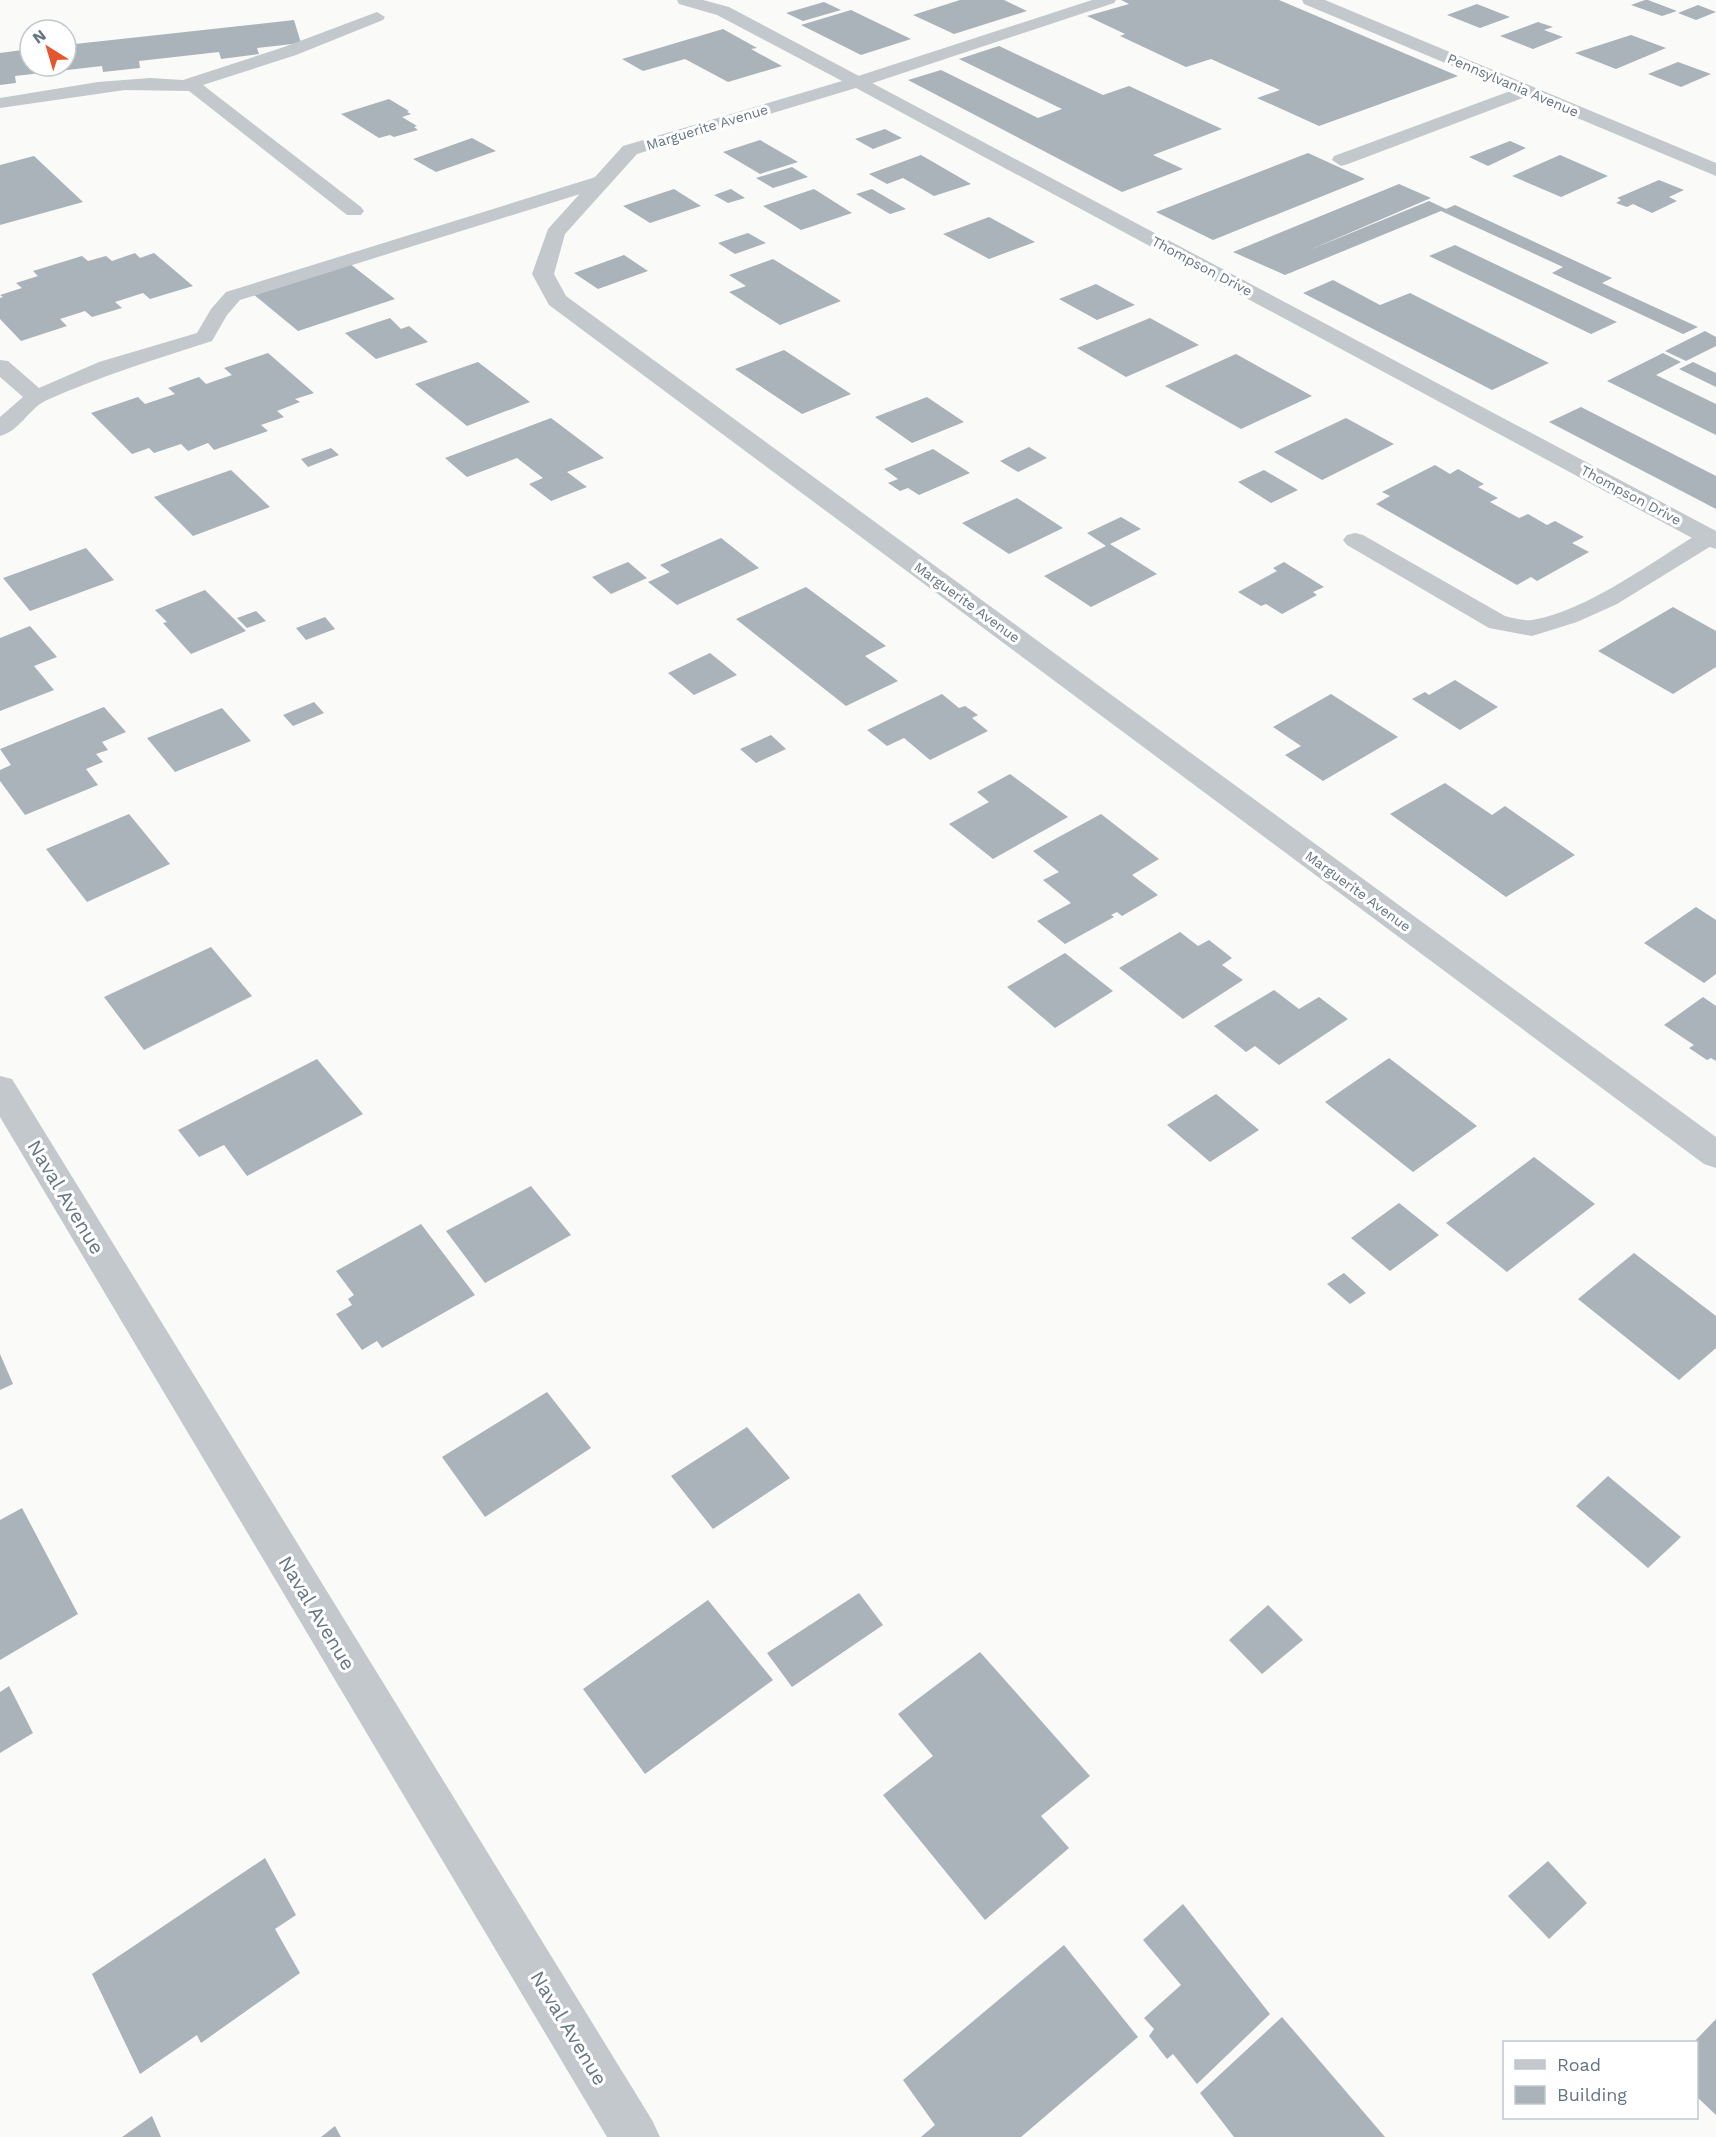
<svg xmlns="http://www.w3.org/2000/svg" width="1716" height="2137" viewBox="0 0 1716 2137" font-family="'Work Sans',sans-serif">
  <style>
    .building { fill: #aab3b9 }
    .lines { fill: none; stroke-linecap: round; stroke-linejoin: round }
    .service { fill: #c3c8cc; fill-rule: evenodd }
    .minor { fill: #c3c8cc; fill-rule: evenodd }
    .tertiary { fill: #c3c8cc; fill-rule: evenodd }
    .labels { text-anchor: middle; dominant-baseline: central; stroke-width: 6; stroke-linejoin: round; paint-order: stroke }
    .far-street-label { font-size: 14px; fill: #657683; stroke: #fff }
    .near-street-label { font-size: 20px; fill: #657683; stroke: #fff }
  </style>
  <rect width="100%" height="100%" fill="#fafaf8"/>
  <path class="building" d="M960,0H1004L1027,11L954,34L913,15Z
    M1121,0H1279L1458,76L1319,126L1257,98L1280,90L1211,59L1186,67L1120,36L1125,34L1087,16L1129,4Z
    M1645,0H1648L1677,11L1662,16L1631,5Z
    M824,2L841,10L803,21L786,13Z
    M1477,4L1510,17L1480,28L1447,15Z
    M1698,5L1716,12L1696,20L1678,13Z
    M851,10L911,39L861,55L801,25Z
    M294,20L301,43L257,48L259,54L221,59L219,52L139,61L140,68L103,72L102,66L15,76L16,83L0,85V53L30,49V66H66V45Z
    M1538,22L1553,27L1544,30L1563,37L1533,49L1500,36Z
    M723,29L757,48L751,49L782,66L728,82L685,59L643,71L622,59Z
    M1631,35L1666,48L1616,69L1575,53Z
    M999,46L1103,95L1129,86L1222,129L1153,155L1183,169L1122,192L908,80L941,70L1038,118L1062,109L959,59Z
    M1678,62L1711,74L1681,87L1648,74Z
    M389,99L409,111L407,112L411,114L402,117L417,126L414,127L418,130L394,137L390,135L379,138L341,114Z
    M885,129L902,138L873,149L855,139Z
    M472,138L496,151L436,172L413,159Z
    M760,140L798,162L760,174L723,152Z
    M1510,141L1526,148L1488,166L1469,157Z
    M1308,153L1365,179L1213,240L1156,212Z
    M921,155L971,184L934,196L903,178L887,184L869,174Z
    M1560,155L1608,176L1561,197L1512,176Z
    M34,156L83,202L0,225V165Z
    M792,167L808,177L773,188L756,178Z
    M1659,180L1684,190L1669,197L1677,201L1652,213L1633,204L1627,207L1616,203L1621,200L1617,198Z
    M1399,184L1431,198L1307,251L1429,201L1446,209L1455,205L1612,278L1602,283L1698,327L1683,334L1552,273L1563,267L1441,211L1285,275L1233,252Z
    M674,189L701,206L650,223L623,206Z
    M731,189L745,198L728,203L714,195Z
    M814,189L852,213L801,230L763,206Z
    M872,189L906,209L890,214L856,194Z
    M989,217L1035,242L989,259L943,234Z
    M748,233L766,243L735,254L718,243Z
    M1455,245L1617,322L1591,334L1429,256Z
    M135,253L140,258L154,253L193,286L150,299L143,293L115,302L122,308L92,317L85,311L60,319L67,326L21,341L0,319V298L3,297L0,295L22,288L16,283L38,276L33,271L82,256L88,261L106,256L112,261Z
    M624,255L648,271L598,289L574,273Z
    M773,259L841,301L780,325L729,292L746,286L729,275Z
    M349,263L395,299L298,331L253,294Z
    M1333,280L1380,305L1410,293L1549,363L1492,390L1303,293Z
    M1096,284L1135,305L1097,320L1059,299Z
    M390,318L401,329L409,326L428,342L376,359L345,333Z
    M1150,318L1199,345L1126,377L1077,348Z
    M1705,331L1716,337V346L1686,361L1665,351Z
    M784,350L851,394L802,414L735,369Z
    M268,353L314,393L295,399L300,402L277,411L284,417L261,425L268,431L214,450L208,443L188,451L181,444L154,453L149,448L132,454L91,413L138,397L145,404L175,394L168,388L199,377L206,384L232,375L224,368Z
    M1663,353L1681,362L1656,375L1716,404V435L1607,381Z
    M1236,354L1312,396L1241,429L1165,386Z
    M478,362L530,402L467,426L415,384Z
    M1693,362L1716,373V387L1679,369Z
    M927,397L964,422L912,443L875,417Z
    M1581,407L1716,476V509L1549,422Z
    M551,418L604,458L567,472L587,487L551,501L529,484L543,478L517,458L467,477L445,458Z
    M1346,418L1394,444L1322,480L1274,452Z
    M1029,447L1047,458L1018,472L1000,461Z
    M331,448L339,455L308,467L301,459Z
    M933,449L970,473L919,495L908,488L900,491L888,483L898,479L884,469Z
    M1435,465L1450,474L1458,469L1484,484L1478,487L1498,498L1490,502L1519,518L1528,514L1547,525L1555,521L1584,537L1572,543L1589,552L1537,581L1531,577L1517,585L1376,504L1390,496L1382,492Z
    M231,470L270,507L193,536L154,497Z
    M1264,470L1298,490L1271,503L1238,482Z
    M1017,498L1063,528L1009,554L962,523Z
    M1121,517L1141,529L1110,544L1157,574L1091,607L1044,576L1106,546L1087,533Z
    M721,538L759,568L677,605L648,582L670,572L660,565Z
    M86,548L114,580L30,611L3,578Z
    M628,562L647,578L611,594L592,577Z
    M1284,562L1324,587L1313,592L1317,595L1282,614L1266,604L1261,606L1238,592L1277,571L1273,568Z
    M806,587L886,646L865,656L898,681L846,706L736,619Z
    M205,590L246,631L191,654L163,623L167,622L155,610Z
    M1673,607L1716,631V667L1673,694L1598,651Z
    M256,611L266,621L247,628L237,618Z
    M325,617L335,629L306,640L296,628Z
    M30,626L57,657L34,666L54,690L0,711V638Z
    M710,653L737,675L694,695L668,673Z
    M1455,680L1498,707L1460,730L1412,699L1425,692L1429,695Z
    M942,694L959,708L965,706L978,715L972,718L988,731L930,760L904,738L887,746L867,730Z
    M1331,694L1398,737L1323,781L1285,755L1301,746L1273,727Z
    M314,702L324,713L293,726L283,715Z
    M104,707L126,732L102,742L108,750L96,754L103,762L86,769L98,785L25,815L0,781V770L11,765L0,749Z
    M222,708L251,741L175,772L147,738Z
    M771,735L786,749L756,763L740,749Z
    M1010,774L1068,817L993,859L949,824L989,802L977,792Z
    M1445,783L1492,815L1505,806L1575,855L1506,897L1390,814Z
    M129,814L170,864L87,902L46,849Z
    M1101,814L1159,859L1132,875L1158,895L1122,916L1117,912L1111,915L1114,917L1065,944L1037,921L1071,903L1043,880L1059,872L1033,851Z
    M1696,907L1716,920V974L1704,983L1644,943Z
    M1180,932L1198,946L1209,940L1232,958L1222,965L1243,980L1183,1019L1119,968Z
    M211,947L252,996L144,1050L104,997Z
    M1065,953L1113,991L1055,1028L1007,987Z
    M1274,990L1299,1009L1319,997L1348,1019L1279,1065L1255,1046L1246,1052L1214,1026Z
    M1703,997L1716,1006V1061L1711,1058L1707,1060L1689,1048L1694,1045L1664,1025Z
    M1389,1058L1477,1126L1413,1172L1325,1102Z
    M317,1059L363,1114L247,1176L224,1145L199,1157L178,1130Z
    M1216,1094L1259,1130L1210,1162L1167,1125Z
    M1534,1157L1595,1204L1507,1272L1446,1223Z
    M531,1186L571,1235L485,1283L446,1231Z
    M1399,1203L1439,1235L1390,1271L1351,1238Z
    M421,1224L475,1295L382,1348L377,1341L362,1350L336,1314L352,1305L348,1299L354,1295L336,1271Z
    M1634,1253L1716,1316V1348L1679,1380L1578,1299Z
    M1344,1273L1366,1293L1350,1304L1327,1284Z
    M0,1354L13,1384L0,1390Z
    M547,1392L591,1448L485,1517L442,1457Z
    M747,1427L790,1478L713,1529L671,1476Z
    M1608,1476L1681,1537L1648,1568L1576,1506Z
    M22,1508L78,1614L0,1660V1520Z
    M859,1593L883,1625L792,1687L767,1653Z
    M708,1600L773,1680L645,1774L583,1689Z
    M1268,1605L1303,1640L1262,1674L1229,1640Z
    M980,1652L1090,1776L1041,1816L1069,1848L985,1920L883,1795L933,1756L898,1714Z
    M9,1686L33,1733L0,1753V1692Z
    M265,1858L296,1915L275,1929L300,1973L201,2043L197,2035L140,2074L92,1974Z
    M1548,1861L1587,1903L1549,1939L1508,1896Z
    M1183,1904L1270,2014L1197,2084L1173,2054L1167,2059L1149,2036L1154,2029L1144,2018L1181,1985L1143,1940Z
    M1064,1945L1138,2037L1021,2137H921L935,2125L903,2080Z
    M1282,2017L1385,2137H1234L1200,2093Z
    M1716,2019V2115L1696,2096L1694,2042Z
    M152,2116L161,2137H122Z
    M335,2126L341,2137H321Z"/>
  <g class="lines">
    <path class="service" d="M1092,0H1116L1114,3L864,86H852L849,82L852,78Z
      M377,12L385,17L383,20L296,55L203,85L361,207L364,211L361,215H347L189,91L125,90L0,108V98L98,82L150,78L183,80L284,47Z
      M1527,85L1536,90L1533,94L1348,164L1341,166L1332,160L1334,156Z
      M602,175L609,177L611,181L609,185L240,300L227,315L212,341C156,359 101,376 47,400C29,408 20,431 0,436V417L23,397L0,377V360L8,361L39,388L99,362L197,333L211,309L226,292Z
      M1709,530L1716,532V543L1617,604L1577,622L1532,636L1489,628L1347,545L1343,540L1347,535L1355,533L1363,535L1505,616C1513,618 1524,621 1532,620C1585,612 1655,560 1701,532Z"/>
    <path class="minor" d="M677,0H703L729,7L1716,531V549L1707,546L856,88L637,154L565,234L554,274L566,296L1716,1137V1168L1704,1164L549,305L532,274L548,229L623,146L842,81L717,15L679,4Z
      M1302,0H1325L1716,163V176L1304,4Z"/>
    <path class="tertiary" d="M0,1076L12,1079L652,2120L660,2137H607L0,1117Z"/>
  </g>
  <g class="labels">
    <g class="far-street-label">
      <text transform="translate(1513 85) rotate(23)">Pennsylvania Avenue</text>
      <text transform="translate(707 127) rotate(-17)">Marguerite Avenue</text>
      <text transform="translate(1202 266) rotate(28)">Thompson Drive</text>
      <text transform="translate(1631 495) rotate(28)">Thompson Drive</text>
      <text transform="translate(967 602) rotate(36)">Marguerite Avenue</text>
      <text transform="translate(1358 891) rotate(36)">Marguerite Avenue</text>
    </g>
    <g class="near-street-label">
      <text transform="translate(66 1197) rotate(59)">Naval Avenue</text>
      <text transform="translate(317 1613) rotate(59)">Naval Avenue</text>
      <text transform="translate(569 2028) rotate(59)">Naval Avenue</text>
    </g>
  </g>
  <rect x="1503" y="2041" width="195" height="78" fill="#ffffff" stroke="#c1c8cd" stroke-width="1.5"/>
  <rect x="1515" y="2060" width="30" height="9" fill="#c3c8cc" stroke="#c1c8cd" stroke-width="1.5"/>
  <text x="1557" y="2071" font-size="18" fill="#657683">Road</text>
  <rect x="1515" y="2086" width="30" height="18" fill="#aab3b9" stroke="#c1c8cd" stroke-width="1.5"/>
  <text x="1557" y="2101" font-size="18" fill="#657683">Building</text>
  <g transform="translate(48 48) rotate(323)"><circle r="28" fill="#ffffff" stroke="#c1c8cd" stroke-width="1.5"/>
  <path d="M0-4.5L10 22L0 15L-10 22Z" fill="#e4572e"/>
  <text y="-9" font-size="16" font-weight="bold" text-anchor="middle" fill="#657683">N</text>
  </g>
</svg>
